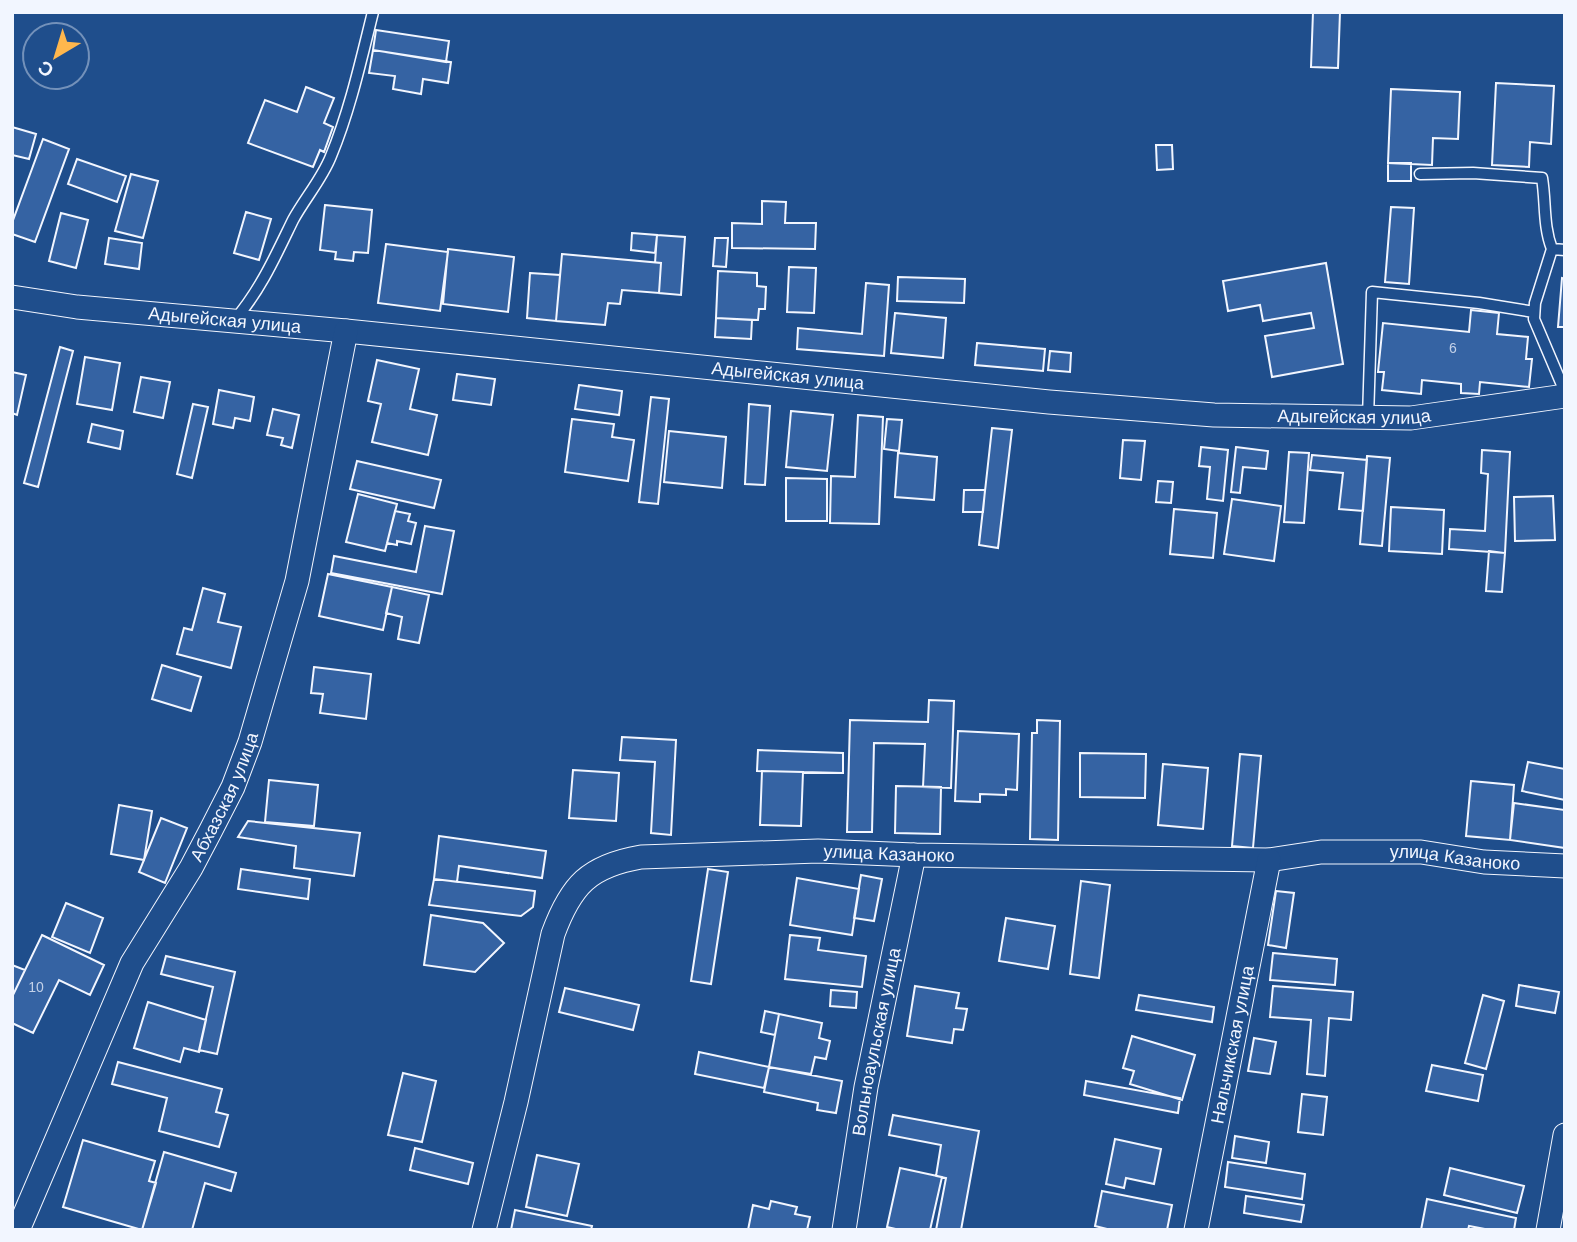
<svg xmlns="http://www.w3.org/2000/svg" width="1577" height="1242" viewBox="0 0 1577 1242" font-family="Helvetica,sans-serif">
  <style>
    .building { fill: #3563a3; stroke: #f2f6ff; stroke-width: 2 }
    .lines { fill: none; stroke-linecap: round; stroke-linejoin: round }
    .service-casing { stroke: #f2f6ff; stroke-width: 13 }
    .minor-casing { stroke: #f2f6ff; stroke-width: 25 }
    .service { stroke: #1f4e8c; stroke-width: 10 }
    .minor { stroke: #1f4e8c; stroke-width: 23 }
    .labels { text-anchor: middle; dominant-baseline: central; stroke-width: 5; stroke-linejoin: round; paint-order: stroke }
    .number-label { font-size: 14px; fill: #c3d1e8 }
    .street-label { font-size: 18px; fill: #f2f6ff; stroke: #1f4e8c }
  </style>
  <rect width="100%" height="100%" fill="#1f4e8c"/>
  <path class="building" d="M1313,12H1340L1338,68L1311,67Z
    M376,30L449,41L446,62L373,50Z
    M373,50L451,62L448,83L423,79L421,94L393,89L395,76L369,73Z
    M1496,83L1554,86L1551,144L1530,142L1529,167L1492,165Z
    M306,87L334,98L324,123L333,127L324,152L320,150L313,167L248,143L265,100L297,112Z
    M1391,89L1460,92L1458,139L1433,138L1432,165L1388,163Z
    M12,127L36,134L29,159L12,155Z
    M43,139L69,149L35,242L12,234V223Z
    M1156,145H1172L1173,169L1157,170Z
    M77,159L126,176L117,202L68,184Z
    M1388,163H1411V181H1388Z
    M131,174L158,181L143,238L115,231Z
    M762,201L786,202L785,223H816L815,249L732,248V223L762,224Z
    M325,205L372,210L368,253L354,252L353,261L335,259L336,252L320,250Z
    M1391,207L1414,208L1409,284L1385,282Z
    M246,212L271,219L259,260L234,253Z
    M61,213L88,220L76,268L49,261Z
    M632,233L657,235L655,253L631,250Z
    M657,235L685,237L681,295L659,293L661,263H655Z
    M109,238L142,243L139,269L105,264Z
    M715,238H728L726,267L713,266Z
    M386,244L448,252L440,311L378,303Z
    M448,249L514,257L508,312L443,304Z
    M562,254L661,263L659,293L622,290L620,304L608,303L605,325L556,321Z
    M1326,263L1343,364L1272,377L1265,336L1314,328L1311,313L1263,321L1260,305L1228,311L1223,281Z
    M789,267L816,268L814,313L787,312Z
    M718,271L757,273V286L766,287L765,309H759L758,320L716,318Z
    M530,273L560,275L556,321L527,318Z
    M898,277L965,279L964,303L897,301Z
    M1562,278L1565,279V327H1558Z
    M866,283L889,285L884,356L797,349L798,328L862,334Z
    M1471,310L1499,313L1497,334L1528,337L1526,359H1532L1529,387L1480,382L1479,394L1461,393V384L1422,380L1421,394L1382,390L1384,372H1378L1383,323L1469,332Z
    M895,313L946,318L943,358L891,353Z
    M716,318L752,320L751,339L715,337Z
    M977,343L1045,349L1043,371L975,365Z
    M60,347L73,351L38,487L24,483Z
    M1050,351L1071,353L1070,372L1048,370Z
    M85,357L120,363L112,410L77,404Z
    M377,360L419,369L410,409L437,415L428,455L372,442L381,404L368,401Z
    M12,372L26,375L17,415L12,413Z
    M457,374L495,379L491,405L453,400Z
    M141,377L170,382L163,418L134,412Z
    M579,385L622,391L619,415L575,409Z
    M219,390L254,397L250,421L235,418L233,428L213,424Z
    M651,397L669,399L658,504L639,502Z
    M193,404L208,407L192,478L177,474Z
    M749,404L770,406L765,485L745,484Z
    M273,409L299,415L292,448L281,445L283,438L267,435Z
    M791,411L833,415L827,471L786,467Z
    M858,415L883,417L879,524L830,523L831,476L855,477Z
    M572,419L614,424L612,437L634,440L628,481L565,472Z
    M887,419L902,420L899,451L884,449Z
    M92,424L123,431L120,449L88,442Z
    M992,428L1012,430L998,548L979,545Z
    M669,431L726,437L722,488L664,482Z
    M1123,440L1145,441L1141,480L1120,478Z
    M1201,447L1228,450L1223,501L1207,499L1210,467L1199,466Z
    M1236,447L1268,451L1266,469L1243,467L1240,493L1231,492Z
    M1482,450L1510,452L1505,553L1449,549L1450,529L1485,531L1488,474L1481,473Z
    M1289,452L1309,453L1304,523L1284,522Z
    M898,453L937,457L934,500L895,497Z
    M1312,455L1367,460L1363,511L1339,509L1343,473L1310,470Z
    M1367,456L1390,458L1382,546L1360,544Z
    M357,461L441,480L434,508L350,489Z
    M786,478L827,479V521H786Z
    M1158,481L1173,482L1171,503L1156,502Z
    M964,490H985L983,512H963Z
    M358,494L397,504L385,551L346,542Z
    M1553,496L1555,540L1515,541L1514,497Z
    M1232,499L1281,506L1274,561L1224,554Z
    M1391,507L1444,510L1442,554L1389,551Z
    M1174,509L1217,513L1213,558L1170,554Z
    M395,511L410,514L408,521L416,523L411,544L397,541V545L387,543Z
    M425,526L454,531L442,594L331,573L334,556L416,572Z
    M1489,551L1505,553L1502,592L1486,591Z
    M328,574L392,587L383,630L319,616Z
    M392,587L429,595L419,643L398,639L402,617L386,613Z
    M203,588L225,594L218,622L241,627L231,668L177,654L184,628L192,630Z
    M162,665L201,677L191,711L152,699Z
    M314,667L371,674L366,719L320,713L323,694L311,693Z
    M929,700L954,701L951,788L923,787L925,744L874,743L872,832H847L850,720L928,722Z
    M1037,720L1060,721L1058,840L1030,839L1032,733H1037Z
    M958,731L1019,734L1017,790L1006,789V795L980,794V802L955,801Z
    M622,737L676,740L671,835L651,833L655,762L620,760Z
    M758,750L843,753V773L757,771Z
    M1080,753L1146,754L1145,798L1080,797Z
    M1240,754L1261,756L1253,848L1232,846Z
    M1528,762L1565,769V800L1522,791Z
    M1163,764L1208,768L1203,829L1158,825Z
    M573,770L619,773L616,821L569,818Z
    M762,771L803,772L801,826L760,825Z
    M269,780L318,785L314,826L265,822Z
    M1471,781L1514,785L1510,840L1466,836Z
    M896,786L941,787L940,834L895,833Z
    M1514,803L1565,810V848L1510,840Z
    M119,805L152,811L144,860L111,854Z
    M161,818L187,828L165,883L139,872Z
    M248,821L360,833L354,876L294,868L296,846L238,837Z
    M439,836L546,851L542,878L459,866L457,882L434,879Z
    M241,869L310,879L308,899L238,889Z
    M708,869L728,872L711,984L691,981Z
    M861,875L882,879L874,921L854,918Z
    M797,878L859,889L852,935L790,925Z
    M434,879L535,891L533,907L521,916L429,905Z
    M1081,881L1110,885L1099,978L1070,974Z
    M1276,891L1294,893L1286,948L1268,945Z
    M66,903L103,918L90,953L52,937Z
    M431,915L483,923L504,943L475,972L424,965Z
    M1006,918L1055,926L1048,969L999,961Z
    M42,935L104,965L90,995L59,980L33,1033L12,1023V997Z
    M790,935L820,938L818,950L866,956L862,987L785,979Z
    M1273,953L1337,959L1335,985L1270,980Z
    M166,956L235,972L217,1054L199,1050L213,987L161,974Z
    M12,965L25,970L14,993H12Z
    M1519,985L1559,992L1555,1013L1516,1006Z
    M915,986L959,993L956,1008L967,1009L963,1030L954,1029L952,1043L907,1036Z
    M1273,986L1353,992L1351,1020L1329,1018L1325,1076L1307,1074L1311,1020L1270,1017Z
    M565,988L639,1005L633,1030L559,1012Z
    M831,990L857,992L856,1008L830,1006Z
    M1139,995L1214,1007L1212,1022L1136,1010Z
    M1483,995L1504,1001L1486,1069L1465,1063Z
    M148,1002L206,1020L199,1052L184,1048L180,1062L134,1048Z
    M765,1011L779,1014L775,1035L761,1032Z
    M779,1014L822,1023L819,1038L830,1041L826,1059L815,1057L811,1074L769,1067Z
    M1132,1036L1195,1055L1182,1100L1130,1084L1134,1071L1123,1068Z
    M1254,1038L1276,1042L1270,1074L1248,1071Z
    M699,1052L769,1067L764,1088L695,1074Z
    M118,1062L222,1089L216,1112L228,1115L219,1147L159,1131L167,1098L112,1084Z
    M1432,1065L1483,1075L1478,1101L1426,1091Z
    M769,1067L842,1081L836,1113L817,1110L818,1103L764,1092Z
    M403,1073L436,1081L422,1142L388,1135Z
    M1086,1081L1180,1098L1178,1113L1084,1095Z
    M1302,1094L1327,1097L1323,1135L1298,1132Z
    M893,1115L979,1131L961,1230H936L946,1178L936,1176L941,1145L889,1135Z
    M1235,1136L1269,1142L1266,1163L1232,1158Z
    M1115,1139L1161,1149L1154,1184L1126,1178L1124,1188L1106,1184Z
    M83,1140L155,1161L149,1181L156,1183L142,1230L63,1207Z
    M415,1148L473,1163L468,1184L410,1170Z
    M164,1152L236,1173L231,1191L205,1183L192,1230H142Z
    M537,1155L579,1164L567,1216L526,1207Z
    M1228,1162L1305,1174L1302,1199L1225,1187Z
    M900,1168L942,1177L930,1230H900L887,1227Z
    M1450,1168L1524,1186L1517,1213L1444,1195Z
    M1102,1191L1172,1205L1167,1230H1111L1095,1226Z
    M1246,1196L1304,1205L1301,1222L1244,1213Z
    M1427,1199L1516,1218L1514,1230H1490L1469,1226L1468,1230H1421Z
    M771,1201L797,1207L795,1214L810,1217L807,1230H748L753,1205L769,1209Z
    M515,1210L592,1226L591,1230H511Z"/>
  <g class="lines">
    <defs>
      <path id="service" d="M1420,174L1473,173L1542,178C1546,202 1543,226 1552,249
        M1565,250L1552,249L1535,303L1534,319L1565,392
        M234,321C261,289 275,257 293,220C305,198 322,179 331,156C350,110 361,60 373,12
        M1368,418L1372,292L1479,303L1534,312"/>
      <g id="minor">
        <path id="s1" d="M12,297L77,307L346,331L1049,402L1214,415L1411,418L1565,396"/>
        <path id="s2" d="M18,1230L132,963L191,868L211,830L233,787L250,742L297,581L346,331"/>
        <path id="s3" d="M484,1230L516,1102L553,934C571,885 589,866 641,857L818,851L914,855L1269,860L1321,852H1421L1484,862L1565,866"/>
        <path id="s4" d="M844,1230L866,1087L914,855"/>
        <path id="s5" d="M1196,1230L1269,860"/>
        <path d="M1548,1230L1565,1135"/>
      </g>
    </defs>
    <use href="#service" class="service-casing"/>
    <use href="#minor" class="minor-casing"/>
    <use href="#service" class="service"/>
    <use href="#minor" class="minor"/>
  </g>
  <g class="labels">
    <g class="number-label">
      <text x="1453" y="348">6</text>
      <text x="36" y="987">10</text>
    </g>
    <g class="street-label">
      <text stroke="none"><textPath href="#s1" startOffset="214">Адыгейская улица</textPath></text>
      <text stroke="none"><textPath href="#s1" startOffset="780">Адыгейская улица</textPath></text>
      <text stroke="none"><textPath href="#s1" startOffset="1348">Адыгейская улица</textPath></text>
      <text stroke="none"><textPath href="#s2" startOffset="481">Абхазская улица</textPath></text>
      <text stroke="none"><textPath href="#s3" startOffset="677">улица Казаноко</textPath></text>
      <text stroke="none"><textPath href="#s3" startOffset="1244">улица Казаноко</textPath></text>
      <text stroke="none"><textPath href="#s4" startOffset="191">Вольноаульская улица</textPath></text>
      <text stroke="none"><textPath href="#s5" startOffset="189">Нальчикская улица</textPath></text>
    </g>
  </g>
  <rect width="1577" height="1242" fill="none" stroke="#f2f6ff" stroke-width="28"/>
  <g transform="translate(56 56) rotate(218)"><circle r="33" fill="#1f4e8c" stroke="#7391ba" stroke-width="2"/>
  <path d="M0-5L12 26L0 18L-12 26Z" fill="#ffb74d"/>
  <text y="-10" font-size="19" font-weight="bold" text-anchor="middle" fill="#f2f6ff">С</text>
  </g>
</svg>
